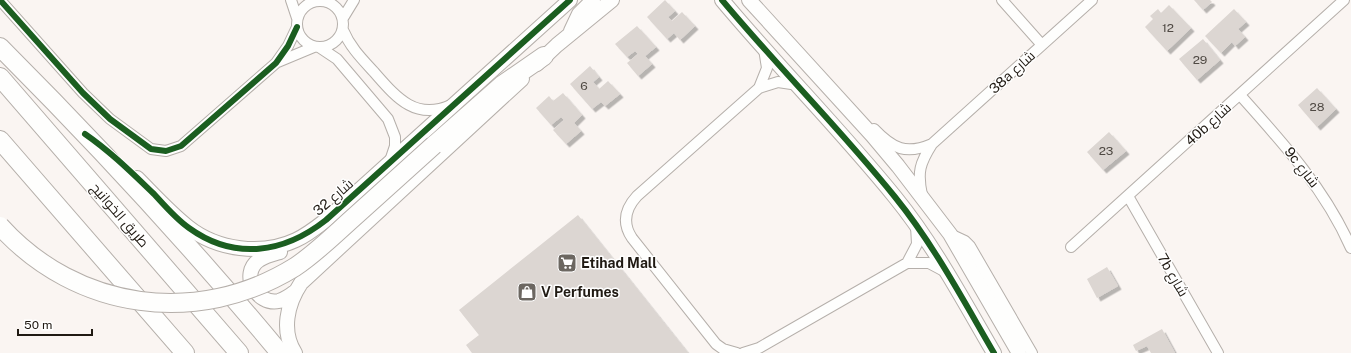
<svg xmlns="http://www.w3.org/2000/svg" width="1351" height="353" viewBox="0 0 1351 353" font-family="'Public Sans',Cairo,sans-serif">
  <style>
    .building { fill: #dcd6d2; filter: url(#shadow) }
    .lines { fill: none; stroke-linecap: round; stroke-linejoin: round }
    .street-casing { stroke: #b5afaa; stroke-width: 12 }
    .secondary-casing { stroke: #b5afaa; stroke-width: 16 }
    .highway-casing { stroke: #b5afaa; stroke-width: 20 }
    .street { stroke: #fefefd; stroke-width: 10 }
    .secondary { stroke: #fefefd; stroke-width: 14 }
    .highway { stroke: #fefefd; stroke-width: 18 }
    .highway-bridge-casing { stroke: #b5afaa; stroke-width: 20; stroke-linecap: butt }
    .highway-bridge { stroke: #fefefd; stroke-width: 18 }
    .cycleway-casing { stroke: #fff; stroke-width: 8 }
    .cycleway { stroke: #1b5e20; stroke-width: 6 }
    .labels { text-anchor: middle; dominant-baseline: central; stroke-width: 3; stroke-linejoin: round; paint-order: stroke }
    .number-label { font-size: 12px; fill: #4f4943 }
    .street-label { font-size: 14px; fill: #201a13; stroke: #fff }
    .poi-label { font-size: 14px; font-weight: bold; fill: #201a13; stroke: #fff; text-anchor: start }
  </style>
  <defs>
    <filter id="shadow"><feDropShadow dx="3.5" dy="3.5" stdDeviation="0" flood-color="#0004"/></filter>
  </defs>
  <rect width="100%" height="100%" fill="#faf5f2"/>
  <path class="building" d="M665,0L675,11L668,17L672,21L682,12L695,26L680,40L674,33L667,39L647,17Z
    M1194,0H1210L1212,2L1203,10Z
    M1169,5L1191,28L1167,51L1145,27L1153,19L1150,16L1158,9L1161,13Z
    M1234,9L1246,22L1238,29L1245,37L1235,46L1232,42L1221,53L1205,36Z
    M637,26L656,47L645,56L652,64L638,76L627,63L638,54L635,51L627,57L615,44Z
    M1203,39L1220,60L1197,80L1179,59Z
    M590,66L599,77L593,82L599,89L608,81L620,94L605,106L601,102L592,109L570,84Z
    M1317,88L1336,109L1317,127L1298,105Z
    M563,93L582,115L574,123L581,131L566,144L553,130L564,120L561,117L551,125L536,108L549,96L553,101Z
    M1109,132L1126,151L1103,170L1087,152Z
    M578,215L688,353H472L466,345L479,335L459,310Z
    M1107,267L1118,286L1097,298L1087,279Z
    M1162,329L1175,353H1151L1147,346L1136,351L1133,345Z"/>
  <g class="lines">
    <defs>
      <path id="street" d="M0,0L83,93L110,119L151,149L166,151L181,146L276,63L288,46L297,27
        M291,0L297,18
        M1002,0L1042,45
        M297 24a23 23 0 1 1 46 0a23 23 0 1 1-46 0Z
        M343,18L354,0
        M343,30C350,47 362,59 374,72C396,97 415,121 451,105
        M319,47L337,59L388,119L395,137V146L390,161
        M278,62L314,47
        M759,88L767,68L764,49
        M1240,95C1283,143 1325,189 1351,248
        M874,129C893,149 906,155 932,144
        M922,195C917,172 920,163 932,144L1092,0
        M1128,196L1218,353
        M950,234L965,241L970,246L1032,353
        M1071,247L1344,0
        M907,263L917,244L916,226
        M737,353L723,349L716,344L632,238C622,223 625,209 637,196L759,88L778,82L798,85
        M743,353L759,348L907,263H929L944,271"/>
      <path id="secondary" d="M722,0C778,67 840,129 895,197C934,245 963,300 994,353
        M749,0L872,135L898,166L950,234L1019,353
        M571,31L579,14L593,0
        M537,64L557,45L612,0
        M137,178C153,194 169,212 188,227C217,250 262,256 296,240C307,235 317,227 326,220L570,0
        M280,252C273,254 265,256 259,260C239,274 257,306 279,301C285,299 291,295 296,291
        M295,353C281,331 287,304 301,283L522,79"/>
      <path id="highway" d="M0,47C98,145 192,247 280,353
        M0,77L239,353
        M0,140L185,353
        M434,145L502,85L544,56"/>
    </defs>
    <use href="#street" class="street-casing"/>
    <use href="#secondary" class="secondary-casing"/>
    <use href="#highway" class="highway-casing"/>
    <use href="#street" class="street"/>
    <use href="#secondary" class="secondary"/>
    <use href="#highway" class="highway"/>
    <defs>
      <path id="highway-bridge" d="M0,226C77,311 198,327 295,267C316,253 334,235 353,218C380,194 407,169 434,145"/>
    </defs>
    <use href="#highway-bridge" class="highway-bridge-casing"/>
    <use href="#highway-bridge" class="highway-bridge"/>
    <defs>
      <path id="cycleway" d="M0,0L83,93L110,119L151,149L166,151L181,146L276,63L288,46L297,27
        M722,0C778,67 840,129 895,197C934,245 963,300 994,353
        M85,134C111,152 132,173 154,194C165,206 176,219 189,228C235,261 284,253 326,220L570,0"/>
    </defs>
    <use href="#cycleway" class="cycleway-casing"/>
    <use href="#cycleway" class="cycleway"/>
  </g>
  <defs>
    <symbol id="supermarket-square" viewBox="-11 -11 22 22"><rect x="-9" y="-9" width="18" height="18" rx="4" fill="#6c6761" stroke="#fff"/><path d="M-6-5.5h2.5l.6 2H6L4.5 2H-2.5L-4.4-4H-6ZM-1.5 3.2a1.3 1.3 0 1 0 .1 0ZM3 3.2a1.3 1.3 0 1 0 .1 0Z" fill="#fff"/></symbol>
    <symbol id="shop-square" viewBox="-11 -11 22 22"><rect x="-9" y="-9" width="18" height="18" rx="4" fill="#6c6761" stroke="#fff"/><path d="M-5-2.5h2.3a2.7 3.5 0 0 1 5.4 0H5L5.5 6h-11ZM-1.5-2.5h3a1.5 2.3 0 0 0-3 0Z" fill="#fff"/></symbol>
  </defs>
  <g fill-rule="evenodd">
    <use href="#supermarket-square" x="556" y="252" width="22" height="22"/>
    <use href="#shop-square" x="516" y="281" width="22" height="22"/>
  </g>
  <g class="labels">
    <g class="number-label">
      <text x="1168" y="28">12</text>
      <text x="1200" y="60">29</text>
      <text x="584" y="86">6</text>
      <text x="1317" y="107">28</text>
      <text x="1106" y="151">23</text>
    </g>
    <g class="street-label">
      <text transform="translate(1012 72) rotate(-42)">38a شارع</text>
      <text transform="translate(1208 124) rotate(-42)">40b شارع</text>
      <text transform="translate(1302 167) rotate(52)">9c شارع</text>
      <text transform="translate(333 197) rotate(-41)">شارع 32</text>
      <text transform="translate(120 215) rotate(49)">طريق الخوانيج</text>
      <text transform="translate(1173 275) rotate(60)">7b شارع</text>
    </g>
    <g class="poi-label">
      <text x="581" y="263">Etihad Mall</text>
      <text x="541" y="292">V Perfumes</text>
    </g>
  </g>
  <path d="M18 329v6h74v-6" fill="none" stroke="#201a13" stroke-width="2"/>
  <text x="24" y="329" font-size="12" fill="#201a13" stroke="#ffffff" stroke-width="3" paint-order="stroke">50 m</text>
</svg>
